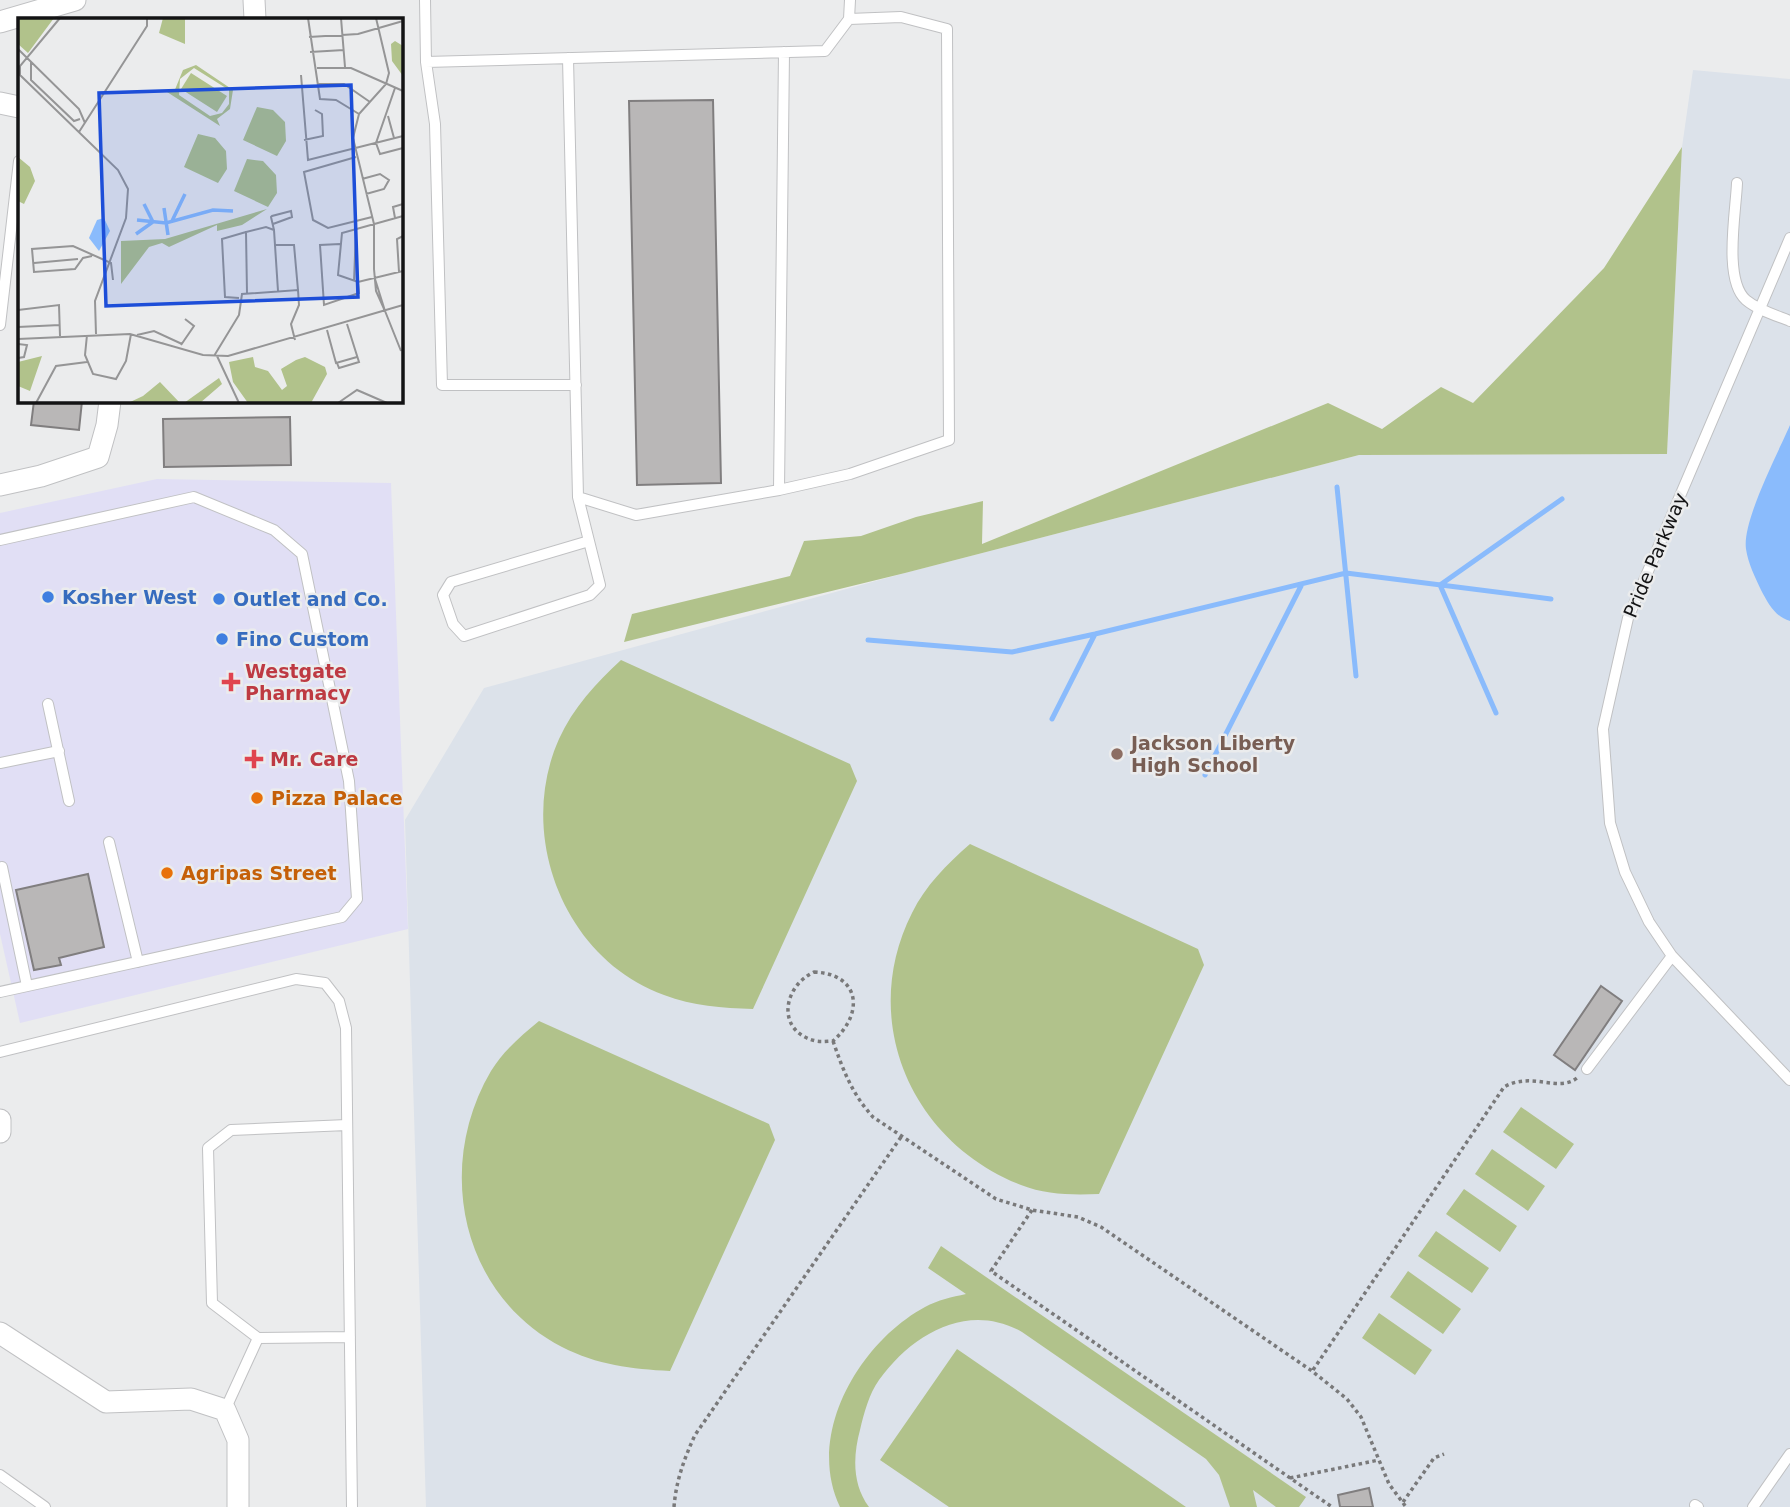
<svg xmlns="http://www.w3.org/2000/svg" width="1790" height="1507" viewBox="0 0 1790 1507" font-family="'DejaVu Sans',sans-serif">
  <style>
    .commercial { fill: #e1dff5 }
    .built { fill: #dce2ea }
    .green { fill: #b1c28b }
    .water { fill: #8abbfc }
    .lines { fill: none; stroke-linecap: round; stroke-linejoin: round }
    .stream { stroke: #8abbfc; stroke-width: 5 }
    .building { fill: #b9b7b7; stroke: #807e7f; stroke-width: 2 }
    .lane-casing { stroke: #c0c1c3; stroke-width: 12 }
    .street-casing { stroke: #c0c1c3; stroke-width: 23 }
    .path { stroke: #79797a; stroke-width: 3.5; stroke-dasharray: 3.5 3.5; stroke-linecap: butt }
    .lane { stroke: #fff; stroke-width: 10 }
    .street { stroke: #fff; stroke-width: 21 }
    .shop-dot { fill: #3f7fe0; stroke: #ebeced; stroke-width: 2.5 }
    .health-dot { fill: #e0444e; stroke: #ebeced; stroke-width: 2.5 }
    .education-dot { fill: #8d6e63; stroke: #ebeced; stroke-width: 2.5 }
    .food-dot { fill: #e8710a; stroke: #ebeced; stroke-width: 2.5 }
    .labels { text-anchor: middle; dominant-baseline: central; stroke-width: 5; stroke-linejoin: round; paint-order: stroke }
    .street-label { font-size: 19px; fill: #131314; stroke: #ebeced }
    .shop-label { font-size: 19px; font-weight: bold; fill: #366cbe; stroke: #ebeced; text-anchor: start }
    .health-label { font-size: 19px; font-weight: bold; fill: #be3a42; stroke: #ebeced; text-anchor: start }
    .education-label { font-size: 19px; font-weight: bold; fill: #785e54; stroke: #ebeced; text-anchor: start }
    .food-label { font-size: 19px; font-weight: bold; fill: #c56008; stroke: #ebeced; text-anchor: start }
    .inset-river { fill: none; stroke: #8abbfc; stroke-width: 3.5 }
    .inset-road { fill: none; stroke: #959596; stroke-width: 2 }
    .view { fill: #1d4ed8; fill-opacity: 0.15; stroke: #1d4ed8; stroke-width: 3.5 }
    .inset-edge { fill: none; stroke: #131314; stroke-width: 3.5 }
  </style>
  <rect width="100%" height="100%" fill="#ebeced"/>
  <path class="commercial" d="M157,479L391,483L408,929L20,1023L0,934V513Z"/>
  <path class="built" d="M1693,70L1790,79V1507H426L405,820L484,688L905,573L1359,455L1667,454L1682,147Z"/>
  <path class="green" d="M1682,147L1667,454L1359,455L905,573L624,642L632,614L790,576L804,541L861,536L916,517L983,501L982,544L1328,403L1382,429L1441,387L1473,403L1604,268Z
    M621,660L850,764L857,781L753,1009C722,1008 693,1006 664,995C564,959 516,835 559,739C573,708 596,683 621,660Z
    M970,844L1198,949L1204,965L1099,1194C1073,1195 1046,1195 1021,1185C911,1142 858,1020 912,913C925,886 947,864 970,844Z
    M539,1021L769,1124L775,1140L670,1371C632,1369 597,1365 562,1347C460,1294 435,1166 491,1071C503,1051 521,1036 539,1021Z
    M1521,1107L1574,1144L1556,1169L1503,1132Z
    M1492,1149L1545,1186L1528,1211L1475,1174Z
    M1464,1189L1517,1226L1500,1252L1446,1214Z
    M1436,1231L1489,1268L1472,1293L1418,1256Z
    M941,1246L1306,1497L1299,1507H1276L1253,1490L1257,1507H1230L1219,1475L1206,1459L1022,1332C968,1301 912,1334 879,1380C869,1394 864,1413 860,1430C853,1456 852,1484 869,1507H840C805,1434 860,1342 925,1307C938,1300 952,1297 966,1294L928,1268Z
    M1408,1271L1461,1309L1443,1334L1390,1297Z
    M1379,1313L1432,1350L1415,1375L1362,1338Z
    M957,1349L1186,1507H949L880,1460Z"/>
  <path class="water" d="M1790,425V621C1775,617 1768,603 1761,590C1755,577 1748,563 1746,549C1742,521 1778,453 1790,425Z"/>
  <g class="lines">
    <path class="stream" d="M1337,487L1356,676
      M868,640L1012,652L1095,634L1346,573L1551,599
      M1496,713L1440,585L1562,499
      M1052,719L1095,634
      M1205,775L1301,586"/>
  </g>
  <path class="building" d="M713,100L721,483L637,485L629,101Z
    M34,401H82L79,430L31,425Z
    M290,417L291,465L164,467L163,419Z
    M88,874L104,947L59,958L61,965L34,970L16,890Z
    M1601,986L1622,1001L1575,1070L1554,1055Z
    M1369,1488L1373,1507H1340L1338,1495Z"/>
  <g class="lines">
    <defs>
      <path id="lane" d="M425,0L426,62L825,51L849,19L850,0
        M568,58L578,497L636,515L779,490L784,52
        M426,62L435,124L442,385H576
        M1737,183C1736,211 1723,280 1746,300C1758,310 1775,315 1790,321
        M1790,238L1628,618L1603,729L1610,823L1625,872L1649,922L1672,956L1790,1080
        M0,325L19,161
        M779,490L850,474L949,440L947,29L901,17L849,19
        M578,497L600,585L590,595L464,636L453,624L443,595L451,582L589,541
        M0,540L194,497L274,530L302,554L349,781L357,899L342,917L0,992
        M48,704L69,801
        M0,763L59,751
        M109,842L138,962
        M2,867L27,986
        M0,1052L296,979L325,983L339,1001L346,1028L352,1507
        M1587,1069L1672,956
        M258,1338L212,1303L208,1148L231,1130L347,1125
        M225,1410L258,1338L350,1337
        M0,1475L45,1507
        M1695,1505L1698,1507
        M1753,1507L1790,1454"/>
      <path id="street" d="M254,0L255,19
        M0,22L75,0
        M0,103L19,107
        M0,485L41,476L98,457L107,425L110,401
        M0,1120V1132
        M0,1333L106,1402L191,1399L225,1410L238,1440V1507"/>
    </defs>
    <use href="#lane" class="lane-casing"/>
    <use href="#street" class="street-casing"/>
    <path class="path" d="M814,972C861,974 864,1014 833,1041C828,1041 822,1042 816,1041C776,1032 782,987 814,972Z
      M833,1041C843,1070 852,1094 873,1117L996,1199L1032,1210L1078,1217L1101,1227L1312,1371L1347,1399L1361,1417L1389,1484L1406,1507
      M1032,1210L991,1271L1332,1507
      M1313,1370L1504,1087C1532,1071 1558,1093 1577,1078
      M1290,1478L1379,1460
      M1403,1502L1434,1458L1444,1454
      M674,1507C676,1481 684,1459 695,1435L901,1137"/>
    <use href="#lane" class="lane"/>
    <use href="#street" class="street"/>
  </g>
  <g class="shop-dot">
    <circle cx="48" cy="597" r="7"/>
    <circle cx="219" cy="599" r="7"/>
    <circle cx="222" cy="639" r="7"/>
  </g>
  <g class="health-dot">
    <path d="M227.5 671.5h7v7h7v7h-7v7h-7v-7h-7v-7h7z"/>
    <path d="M250.5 748.5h7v7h7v7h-7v7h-7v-7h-7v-7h7z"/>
  </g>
  <circle class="education-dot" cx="1117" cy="754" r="7"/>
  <g class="food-dot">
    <circle cx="257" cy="798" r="7"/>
    <circle cx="167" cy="873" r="7"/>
  </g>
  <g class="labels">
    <g class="street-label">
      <text transform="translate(1655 555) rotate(-67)">Pride Parkway</text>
    </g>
    <g class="shop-label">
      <text x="62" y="597">Kosher West</text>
      <text x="233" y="599">Outlet and Co.</text>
      <text x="236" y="639">Fino Custom</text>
    </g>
    <g class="health-label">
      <text x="245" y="671">Westgate<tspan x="245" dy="22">Pharmacy</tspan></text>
      <text x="270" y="759">Mr. Care</text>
    </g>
    <g class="education-label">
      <text x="1131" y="743">Jackson Liberty<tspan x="1131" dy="22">High School</tspan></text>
    </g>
    <g class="food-label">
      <text x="271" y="798">Pizza Palace</text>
      <text x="181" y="873">Agripas Street</text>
    </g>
  </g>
  <g transform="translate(18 18)">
    <rect width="385" height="385" fill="#ebeced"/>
    <path d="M36,0L10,35L0,26V1ZM145,0H167V26L141,15ZM377,23L385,28V58L374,43L373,26ZM178,47L215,72L212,91L199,101L202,108L149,74H156L165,52ZM176,50L211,72V86L204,95L192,98L161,77L162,61ZM173,55L209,78L199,94L163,71ZM239,89L255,92L267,104L268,123L259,138L225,122ZM180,116L197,120L208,133L209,151L200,165L166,149ZM0,139L12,149L17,163L6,186L0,183ZM229,141L245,143L258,157L259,175L250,189L216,173ZM249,191L224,207L199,213V207L151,229L144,225L131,229L103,266V223L147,221ZM24,338L12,373L0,368V344ZM235,339L237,349L250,353L264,372L269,368L263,351L278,342L287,339L307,349L309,356L293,385H230L215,364L211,344ZM201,360L204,366L182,385H166ZM142,364L162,385H110L125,378Z" fill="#b1c28b" fill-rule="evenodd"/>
    <path d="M86,200L92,213L81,233L71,220L79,202Z" fill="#8abbfc"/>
    <path class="inset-river" d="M146,190L150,217M119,202L148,205L195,192L215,193M154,203L167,176M118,216L135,204L126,186"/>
    <path class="inset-road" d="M42,0L2,48V57L100,152L110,171L108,200L77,283L78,316M290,0L302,81L318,82L341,96M323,0L327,49M291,19L340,16L385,3M0,31L61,91L67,105M292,34L326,32M13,44V62L56,103L62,101M299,50H333L385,73M283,57L290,142L385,118M299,66H326L352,84M377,70L358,125L362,136L385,130M370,98L376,120M61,114L129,8V0M286,122L305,118L304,96L297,92M338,139L286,154L295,202L310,210L354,199M344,161L362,156L371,162L366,171L348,176M385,198L324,215L320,257L340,264L385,253M377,200L375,189L385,186M255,206L274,199L273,193L254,198L253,199L256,212M322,226L302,227L306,287L341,275L340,264M257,227H276L280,272M74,238L65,240L57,251L16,254L14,231L55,228L93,245L95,262M16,245L60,241M381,254L379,221L385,218M357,261L367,293L358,273L356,251V206L335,120L341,96L368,66L371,55L358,0M336,264L338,211M229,275L228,214L248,209L256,212L260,273M221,280L207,279L204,221L228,214M0,292L41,287L42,318M367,293L383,333M0,309L42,307M309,312L318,345L339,339M69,317L67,337L75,356L98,361L108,343L113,316M119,317L136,313L164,326M0,321L112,316L185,337L210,338L385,287M0,326L9,327L6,339L0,340M163,327L176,308L167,301M196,338L221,297L224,276L280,272L281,287L273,306L277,322M199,338L221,385M319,345L321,350L341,344L329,306M18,385L38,348L69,344M320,385L339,372L369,385"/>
    <path class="view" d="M333,67L340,279L88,288L81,75Z"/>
    <rect width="385" height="385" class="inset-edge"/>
  </g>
</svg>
